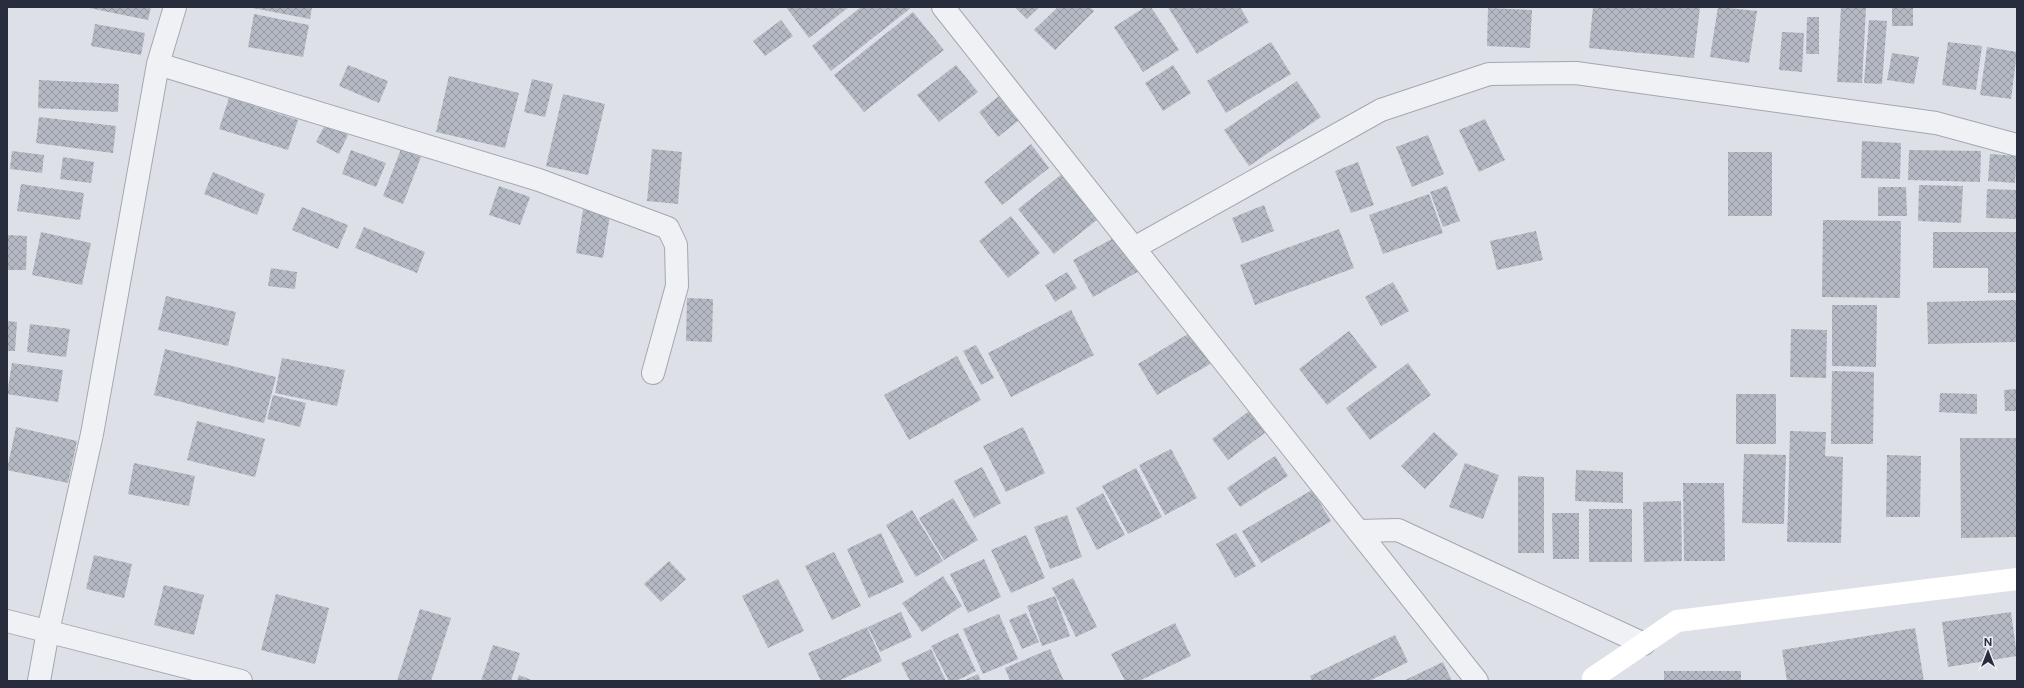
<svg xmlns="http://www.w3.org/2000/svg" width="2024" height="688" viewBox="0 0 2024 688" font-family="Figtree,sans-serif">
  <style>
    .building { fill: url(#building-cross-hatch) }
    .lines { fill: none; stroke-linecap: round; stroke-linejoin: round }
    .street-casing { stroke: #a3a7b1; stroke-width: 24 }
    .street { stroke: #f0f1f5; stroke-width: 22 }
    .secondary { stroke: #fff; stroke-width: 22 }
  </style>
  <defs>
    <pattern id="building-cross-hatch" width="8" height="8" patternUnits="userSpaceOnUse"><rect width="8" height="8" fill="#b5b9c3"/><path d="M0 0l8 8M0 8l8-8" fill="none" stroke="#9397a0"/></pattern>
  </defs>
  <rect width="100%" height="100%" fill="#dde0e7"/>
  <path class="building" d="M84,7H151L148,20Z
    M247,7H312L310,19Z
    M786,7H849L809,38Z
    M861,7H912L831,71L812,46Z
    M1015,7H1040L1027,19Z
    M1058,7H1090L1094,11L1055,50L1034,30Z
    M1145,7H1151L1179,50L1143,72L1114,27Z
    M1168,7H1240L1249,22L1197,54Z
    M1593,7H1700L1694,58L1589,48Z
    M1718,7L1757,11L1749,63L1710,57Z
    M1841,7L1866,8L1862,83L1837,82Z
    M1892,7H1913V26H1892Z
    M1488,8L1532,10L1530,48L1487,46Z
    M913,12L944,50L864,112L834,75Z
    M254,14L309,25L303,57L248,47Z
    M1807,17H1819V54H1806Z
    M781,20L793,36L765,56L753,41Z
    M1869,20L1887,21L1882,84L1864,83Z
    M95,24L145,33L141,55L91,46Z
    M1782,32L1804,33L1802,72L1779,70Z
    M1271,42L1291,74L1226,113L1207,81Z
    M1948,42L1982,46L1976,90L1942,85Z
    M1987,47L2017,52L2011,99L1980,95Z
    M1892,53L1919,57L1914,84L1887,80Z
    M348,65L388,81L379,103L339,86Z
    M956,65L978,92L939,122L917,95Z
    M1173,65L1191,93L1163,111L1145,83Z
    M449,76L519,93L505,148L436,132Z
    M532,79L553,84L545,117L524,112Z
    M39,80L119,84L118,112L38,108Z
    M1297,81L1321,117L1249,166L1224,130Z
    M563,94L605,104L588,175L546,166Z
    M999,96L1018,121L998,137L979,112Z
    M229,98L298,120L288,150L219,129Z
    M39,117L116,126L113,153L36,143Z
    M1485,119L1505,160L1479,172L1459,130Z
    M326,123L348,135L339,154L316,142Z
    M1428,135L1444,174L1412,187L1396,147Z
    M1862,141L1901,143L1900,179L1861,178Z
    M1031,144L1049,168L1002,205L984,182Z
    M401,149L421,157L403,204L383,196Z
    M652,149L682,152L678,204L647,201Z
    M351,150L386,163L376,187L342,174Z
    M1909,150L1981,151L1980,182L1908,180Z
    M12,151L44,155L42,173L10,169Z
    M1728,152H1772V216H1728Z
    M1990,154L2017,156L2015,183L1988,181Z
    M63,157L94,162L91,183L60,179Z
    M1358,162L1374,205L1351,213L1335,171Z
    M213,172L265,194L257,215L204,194Z
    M1062,174L1097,220L1054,254L1018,209Z
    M21,184L84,193L80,220L17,211Z
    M1919,185L1963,186L1961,223L1918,221Z
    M499,186L530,197L520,225L489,215Z
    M1447,186L1460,221L1443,227L1430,192Z
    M1878,187H1906L1907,216H1878Z
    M1987,189L2017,190V219L1986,218Z
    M1429,194L1443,233L1383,254L1369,215Z
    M584,204L611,209L603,258L576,253Z
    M1264,205L1274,231L1242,243L1232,218Z
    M302,207L348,225L338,249L292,230Z
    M1011,216L1040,253L1008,278L979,241Z
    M1823,220L1901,221L1900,298L1822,297Z
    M364,227L425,252L417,273L355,248Z
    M1339,229L1354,268L1255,305L1240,265Z
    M1536,231L1543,260L1497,270L1490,241Z
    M41,232L91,243L82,285L32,275Z
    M1933,232H2017V293H1988V268H1933Z
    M1121,234L1141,270L1093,297L1073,260Z
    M7,235L27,236L26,270H7Z
    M271,268L297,272L295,289L268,286Z
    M1067,272L1077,288L1055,302L1045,285Z
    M1393,282L1409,311L1381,326L1365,297Z
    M166,296L236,312L228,346L158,330Z
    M687,298L713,299L712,342L686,341Z
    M2017,300V342L1928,344L1927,302Z
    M1832,305H1877L1876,367L1832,366Z
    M1071,310L1094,355L1011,397L988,353Z
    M7,321L17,322L15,351H7Z
    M30,324L70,329L66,357L27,352Z
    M1791,329L1827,330L1826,378L1790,377Z
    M1193,331L1212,363L1157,395L1138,364Z
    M1349,331L1377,367L1327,405L1299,369Z
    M976,345L994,378L981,385L963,351Z
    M165,349L276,377L264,423L154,395Z
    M957,356L981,400L909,440L884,395Z
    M282,358L345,370L337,406L275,393Z
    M12,363L63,370L58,402L7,394Z
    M1408,363L1431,395L1370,440L1346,408Z
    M1832,371L1874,372L1873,444H1831Z
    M2017,389V411H2005L2004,390Z
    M1940,393L1977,394V414L1939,412Z
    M1736,394H1776V444H1736Z
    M273,395L306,403L300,427L267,419Z
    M1249,411L1265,433L1228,460L1212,439Z
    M197,421L265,439L255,477L187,460Z
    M16,427L77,441L68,483L7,470Z
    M1023,427L1045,473L1006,492L983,446Z
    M1790,431L1826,432L1825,456L1843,457L1841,543L1787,542Z
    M1434,432L1458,454L1425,489L1401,466Z
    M1960,438H2017V537L1961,538Z
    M1171,449L1197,498L1165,515L1139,465Z
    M1744,454L1786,455L1784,524L1742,523Z
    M1887,455L1921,456L1920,517H1886Z
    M1275,456L1288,476L1240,507L1227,488Z
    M134,463L195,476L189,506L128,494Z
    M1465,463L1499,475L1483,519L1449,507Z
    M982,467L1001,503L974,518L954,481Z
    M1136,468L1162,517L1128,534L1102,486Z
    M1576,470L1623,472V503L1575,501Z
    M1518,476L1544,477V553H1518Z
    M1683,483H1724L1725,561H1684Z
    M1312,490L1331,521L1261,563L1242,531Z
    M1103,493L1125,535L1097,550L1076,508Z
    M953,498L978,540L944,560L919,518Z
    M1681,501L1682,561L1644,562L1643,502Z
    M1589,509H1632V562H1589Z
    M912,510L943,561L916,577L886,525Z
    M1552,513H1579V559H1553Z
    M1067,515L1082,557L1050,569L1034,527Z
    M881,533L904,582L869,598L847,549Z
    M1236,533L1256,566L1235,578L1216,544Z
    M1026,535L1045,578L1011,593L991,550Z
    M834,552L861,606L832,620L805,566Z
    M94,555L132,564L124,598L86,589Z
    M984,559L1001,597L968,613L950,574Z
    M669,561L686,579L661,602L644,584Z
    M943,576L962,606L922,632L902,603Z
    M1073,578L1097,627L1076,637L1052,588Z
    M778,579L804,631L768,648L742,596Z
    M164,585L204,595L194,635L154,625Z
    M276,594L329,608L315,664L261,650Z
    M1055,596L1070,636L1042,646L1027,606Z
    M420,609L451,618L431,681H397Z
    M901,612L912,637L880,652L868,627Z
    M2011,612L2017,656L1948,667L1942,622Z
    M1026,613L1039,642L1022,649L1009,620Z
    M999,614L1018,659L983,674L963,629Z
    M1175,623L1191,656L1139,681H1125L1111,654Z
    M867,627L882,661L838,681H821L808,653Z
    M1915,628L1924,681H1787L1782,650Z
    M958,633L976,671L956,681H949L931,646Z
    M1395,635L1408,662L1369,681H1312L1310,676Z
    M493,645L520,653L511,681H481Z
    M931,649L946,681H910L901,663Z
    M1050,649L1064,681H1010L1005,668Z
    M1443,662L1452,681H1403Z
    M1664,671H1741V681H1664Z
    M978,674L981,681H963Z
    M519,675L534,681H517Z"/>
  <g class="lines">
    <defs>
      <path id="street" d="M943,7L1477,681
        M158,64L539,180L668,228L676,245L677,286L653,373
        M1134,248L1381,110L1489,74L1576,73L1936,123L2017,145
        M1358,531L1398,530L1644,644
        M7,621L241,681
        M39,681L48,631L92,434L158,64L175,7"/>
    </defs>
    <use href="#street" class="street-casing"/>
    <use href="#street" class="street"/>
    <path class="secondary" d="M1594,681L1593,678L1677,621L2017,579"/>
  </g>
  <rect width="2024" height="688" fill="none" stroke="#272d3d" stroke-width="16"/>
  <g transform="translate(1988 652)" stroke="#edeff4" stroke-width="3" paint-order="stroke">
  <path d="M0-3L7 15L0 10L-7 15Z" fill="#272d3d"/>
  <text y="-6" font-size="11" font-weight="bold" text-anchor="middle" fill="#272d3d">N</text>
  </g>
</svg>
